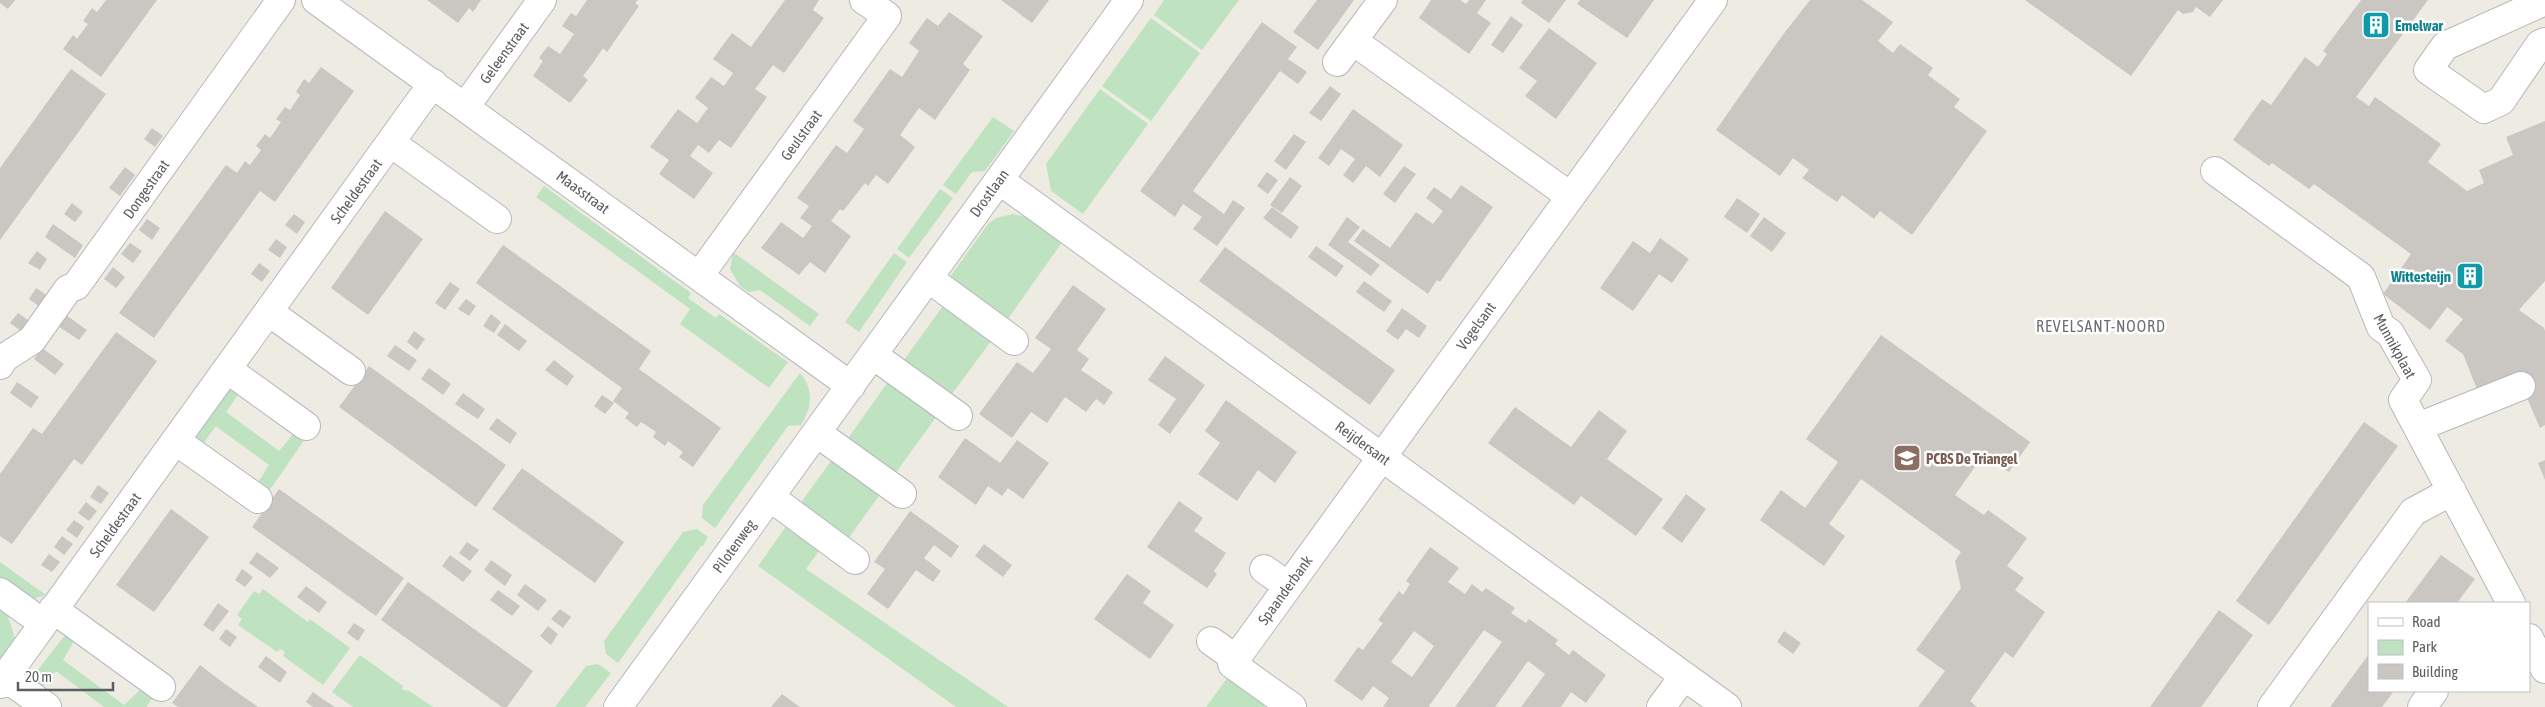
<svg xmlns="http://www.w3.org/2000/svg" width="2545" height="707" viewBox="0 0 2545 707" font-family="'Asap Condensed',sans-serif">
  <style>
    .green { fill: #bfe3c0 }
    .building { fill: #cac7c2; fill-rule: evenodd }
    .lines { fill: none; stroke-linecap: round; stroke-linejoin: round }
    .minor-casing { stroke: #b5b8bc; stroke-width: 30 }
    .minor { stroke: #fff; stroke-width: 28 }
    .labels { text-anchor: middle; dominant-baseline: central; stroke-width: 5; stroke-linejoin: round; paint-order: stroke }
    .culture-label { font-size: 15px; font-weight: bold; fill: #0d838f; stroke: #fff; text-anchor: start }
    .street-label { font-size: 15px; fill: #5b5e62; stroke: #fff }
    .education-label { font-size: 15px; font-weight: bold; fill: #785e54; stroke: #fff; text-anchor: start }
    .neighbourhood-label { font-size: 16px; letter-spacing: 1px; fill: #6c7074; stroke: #fff }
  </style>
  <rect width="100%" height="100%" fill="#edebe2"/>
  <path class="green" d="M1164,0H1239L1202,50L1154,15Z
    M1151,18L1200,53L1151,121L1102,86Z
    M1100,89L1148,124L1083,214L1051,191L1046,164Z
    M993,117L1014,131L985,171L972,172L956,194L943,185Z
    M544,186L691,293L688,298L716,318L719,314L788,362L769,388L680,324L690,309L536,197Z
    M940,189L953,198L909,258L897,249Z
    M1013,214L1030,218L1063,241L1005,323L947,281L988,224L996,218Z
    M733,252L819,314L810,326L760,290L749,292L740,286L730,269Z
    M894,253L907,262L859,332L845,322Z
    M946,302L994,337L949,398L901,364Z
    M800,373C814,389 812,408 801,425L788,426L715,528L702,518L703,505Z
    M890,379L939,413L892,478L844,444Z
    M230,387L239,393L226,412L279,451L294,433L305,439L269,491L257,484L269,465L217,427H215L203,444L195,440L194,436Z
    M836,454L884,489L845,543L797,508Z
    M790,521L823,545L806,569L1008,707H956L758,566Z
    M697,529L708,537L703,546H701L618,663L606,654L604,641L683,532Z
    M0,562L46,595L33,599L20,593L0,578Z
    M263,589L308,622L310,619L350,648L323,685L283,656L285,652L280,649L277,652L238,625L242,619L237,615L254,591L259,594Z
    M0,610L8,616L15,639L3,659L0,660Z
    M65,635L75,639L63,660L124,705L142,688L153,697L146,707H104L56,671L41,688L30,680Z
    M360,655L403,686L402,689L406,691L408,690L433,707H353L332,692Z
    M598,664L611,673L585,707H555L586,666Z
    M1228,677L1265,705L1264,707H1206Z"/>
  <path class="building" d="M0,0H15L8,9L0,3Z
    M106,0H157L101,77L63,49L73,35L77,39L88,24L83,21L92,8L97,12Z
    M427,0H481L473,12L469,8L458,23Z
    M587,0H638L635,3L639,6L607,52L603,48L593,63L583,76L588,80L570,103L533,76L543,61L539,58L548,46L560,54L574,34L562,26L571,13L576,16Z
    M785,0H819L813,10L824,18L784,73L773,65L755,89L767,97L731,148L719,140L709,153L698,145L690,156L713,173L694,199L659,174L669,160L650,147L678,109L697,123L708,108L695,98L711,77L724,86L733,73L713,59L723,45L732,33L751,47Z
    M1001,0H1049L1032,23Z
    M1317,0H1354L1318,50L1293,32Z
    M1431,0H1460L1466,4L1469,0H1486L1477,13L1491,23L1469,54L1419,18Z
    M1523,0H1566L1549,23L1521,3Z
    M1580,0H1654L1627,38L1577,4Z
    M1810,0H1862L1893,22L1878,41L1893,53L1900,44L1933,68L1928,75L1960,99L1954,107L1987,131L1912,235L1880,211L1874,219L1842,195L1837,202L1802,178L1809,170L1793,158L1780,176L1716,130L1782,36Z
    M2025,0H2223L2210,17L2196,7L2193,12L2183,14L2178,10L2131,76Z
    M2361,0H2428L2356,97L2369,106L2375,97L2441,144L2428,162L2467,191L2484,183L2479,170L2513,155L2506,137L2545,121V281L2519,310L2544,328L2545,331V425L2540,428L2524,391L2480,397L2463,354L2445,341L2463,319L2447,307L2430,330L2383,294L2411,254L2314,184L2309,189L2272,163L2269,166L2233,140L2262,99L2271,105L2305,57L2318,67L2327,54L2323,51Z
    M949,12L983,36L963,64L970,70L935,120L919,108L900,135L915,147L888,184L876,175L868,186L865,183L843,211L840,209L831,221L851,236L825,273L810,262L799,275L761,248L781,222L803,238L812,226L800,218L809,206L797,198L836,145L847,153L864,129L853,121L890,69L902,77L919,51L909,43L927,18L938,26Z
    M1511,16L1523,25L1503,53L1491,45Z
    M1262,22L1297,47L1288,59L1307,72L1298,84L1280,71L1193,191L1224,214L1233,200L1245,208L1217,246L1193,229L1202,217L1183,204L1175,217L1140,191Z
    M1549,28L1597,63L1556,119L1525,96L1537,81L1519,68Z
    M321,67L354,91L275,202L260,191L154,338L119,313L226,165L237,173L245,161L250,165L261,150L256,146L265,134L270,138L281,122L276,119L285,107L290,110L300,95L296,92L304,79L309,83Z
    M71,69L106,94L0,240V168Z
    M1330,86L1341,94L1321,121L1309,113Z
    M1353,109L1403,145L1380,177L1366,166L1353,183L1343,175L1355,159L1341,149L1329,166L1318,158Z
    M152,128L163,136L155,147L144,139Z
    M1294,134L1306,142L1286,170L1274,161Z
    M1404,166L1416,174L1395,203L1383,194Z
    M125,167L135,175L120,196L109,188Z
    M1267,172L1278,180L1268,194L1257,186Z
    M1290,177L1302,186L1282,213L1270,205Z
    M1461,185L1493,207L1440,282L1437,280L1428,294L1354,241L1363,229L1390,248L1416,212L1433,224L1443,211L1426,198L1434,187L1451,199Z
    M1737,198L1760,214L1747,233L1724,217Z
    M72,203L83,212L75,222L64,214Z
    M1272,207L1299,227L1291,239L1263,218Z
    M385,211L423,239L368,315L331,288Z
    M294,214L305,222L297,234L285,225Z
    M1347,217L1360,227L1348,242L1380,265L1371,276L1328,245Z
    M1764,217L1786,233L1772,252L1750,236Z
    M147,219L160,228L152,240L139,230Z
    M53,224L83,245L75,258L45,237Z
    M1660,238L1689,259L1672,283L1659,274L1633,311L1600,288L1633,241L1650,253Z
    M276,239L287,247L280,258L268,250Z
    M130,243L142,251L133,263L121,254Z
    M503,245L651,351L639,369L721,428L693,467L679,457L683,452L668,441L665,446L653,437L656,432L641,422L637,427L625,418L629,413L613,401L622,388L476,283Z
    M1316,246L1344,266L1336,277L1308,257Z
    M1225,247L1395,370L1370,405L1199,281Z
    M37,251L47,259L40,270L28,263Z
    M259,263L270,271L262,282L251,274Z
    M113,267L125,277L116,288L104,279Z
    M1364,281L1392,301L1384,312L1356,292Z
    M450,282L460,289L445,310L435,303Z
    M1073,285L1106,309L1077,350L1089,359L1081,370L1113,392L1104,405L1096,399L1086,412L1065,397L1047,423L1031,412L1012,438L979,414L1017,362L1033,373L1051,349L1035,338Z
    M36,288L48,296L40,307L29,299Z
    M466,299L476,306L469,316L458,309Z
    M1402,308L1427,326L1419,338L1406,329L1398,340L1386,331Z
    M18,313L28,320L21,331L10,323Z
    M491,314L501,322L494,333L483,326Z
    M66,315L87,330L79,340L58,326Z
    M505,324L527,341L519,351L497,335Z
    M414,331L425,339L417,350L407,342Z
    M116,332L157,361L82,465L74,459L12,544L0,536V474L33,428L42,434Z
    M1881,335L2030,442L2009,472L1984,454L1955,495L1984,515L1988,510L2027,538L2007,566L2024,578L2015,590L2045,612L2013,658L2005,652L1970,701L1977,707H1918L1945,671L1916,650L1961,588L1955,561L1961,552L1861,479L1829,524L1845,536L1824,566L1760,520L1781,490L1805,508L1838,462L1806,439Z
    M395,345L417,360L409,371L387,356Z
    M42,348L64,364L55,375L34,359Z
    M1165,356L1205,385L1170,434L1158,425L1176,399L1148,380Z
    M554,360L574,376L567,386L545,370Z
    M369,366L506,465L476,507L339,407Z
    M429,368L451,384L443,395L421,379Z
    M17,382L39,397L31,408L10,393Z
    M463,393L485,409L478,419L455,404Z
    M602,395L614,403L605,414L594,406Z
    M1226,400L1297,452L1275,483L1258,470L1237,501L1198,474L1220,443L1205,431Z
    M1515,407L1571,447L1599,410L1627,431L1607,459L1663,499L1636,536L1581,496L1574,505L1488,443Z
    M497,418L517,433L510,444L489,429Z
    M2364,422L2398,446L2269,625L2236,601Z
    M965,438L1000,463L1017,440L1049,463L1023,499L1008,488L1002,496L988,486L976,505L938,477Z
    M2545,460V480L2538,463Z
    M522,468L624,542L595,583L492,509Z
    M98,485L109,493L101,504L90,497Z
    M279,489L404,578L376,616L252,527Z
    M1686,494L1706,509L1682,543L1662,528Z
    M1179,501L1203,518L1194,531L1226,553L1214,571L1217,574L1207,588L1147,547Z
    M86,502L97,511L89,521L78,513Z
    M171,509L209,537L154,612L116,585Z
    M910,511L959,546L951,558L934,545L924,558L941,571L933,582L916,570L888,609L867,594L885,569L874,562Z
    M74,520L84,527L77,538L66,530Z
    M62,536L73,544L64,555L54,547Z
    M467,542L479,550L470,561L459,553Z
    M984,544L1012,565L1003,577L975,556Z
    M1430,547L1459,568L1448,582L1465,594L1472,584L1482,592L1486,588L1515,608L1511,613L1526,623L1529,619L1558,640L1555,644L1569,655L1573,650L1606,675L1586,703L1571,692L1561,707H1521L1545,674L1528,661L1495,707H1455L1502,642L1484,630L1429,706L1430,707H1383L1389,698L1373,686L1362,701L1334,681L1358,647L1363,650L1383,623L1378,620L1399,591L1403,595L1410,584L1406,581ZM1414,631L1434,646L1412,677L1391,662Z
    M257,552L279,568L270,578L249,563Z
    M49,554L60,562L52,572L41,565Z
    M450,555L472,571L463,582L442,566Z
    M2441,555L2475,579L2457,603H2405Z
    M491,560L512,575L505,586L484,570Z
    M242,569L253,577L245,587L235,580Z
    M1127,574L1151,591L1143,603L1174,625L1150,659L1094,619Z
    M408,582L533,671L507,707H502L381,620Z
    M525,584L547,600L538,611L517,595Z
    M306,586L327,602L319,613L297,597Z
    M498,590L520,606L512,616L490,600Z
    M218,603L229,611L213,632L203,625Z
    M560,609L571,617L563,628L551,619Z
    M2219,610L2253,635L2201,707H2150Z
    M354,623L365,630L358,641L347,633Z
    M548,626L558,634L551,645L540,636Z
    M226,629L237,637L230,647L219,639Z
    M1784,631L1801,643L1793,654L1777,642Z
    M2369,654V691H2394L2382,707H2330Z
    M266,656L287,672L280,683L258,667Z
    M200,665L225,684L258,707H178L172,703Z
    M313,692L324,700L335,707H313L306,702Z
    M782,694L800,707H771Z"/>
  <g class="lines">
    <defs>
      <path id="minor" d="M316,0L851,386
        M2545,1L2445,46L2428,70L2484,109L2501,101L2540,44L2545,42
        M1353,41L1570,196
        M1337,62L1383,0
        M465,107L542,0
        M391,143L497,219
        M2215,171L2361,277L2381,327L2390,333L2417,380L2403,400L2511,603
        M999,180L1727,707
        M699,276L887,16L864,0
        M928,278L1014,341
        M269,312L351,371
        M873,355L958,416
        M0,365L4,358L32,340L68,289L76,286L281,0
        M227,369L306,426
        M2418,427L2521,386
        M817,433L902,494
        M176,441L258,499
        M770,497L855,560
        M1264,569L1288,586
        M0,592L43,623
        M53,609L161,687
        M2529,638L2545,669
        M1211,641L1236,659
        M0,674L47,707
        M0,684L433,83
        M618,707L1129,0
        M1292,707L1232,664L1713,0
        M1661,707L1684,676
        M2272,707L2413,512L2452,491
        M2422,707L2434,691"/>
    </defs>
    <use href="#minor" class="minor-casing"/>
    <use href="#minor" class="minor"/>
  </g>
  <defs>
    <symbol id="building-square" viewBox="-11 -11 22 22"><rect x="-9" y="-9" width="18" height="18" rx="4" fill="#0f9aa8" stroke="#fff"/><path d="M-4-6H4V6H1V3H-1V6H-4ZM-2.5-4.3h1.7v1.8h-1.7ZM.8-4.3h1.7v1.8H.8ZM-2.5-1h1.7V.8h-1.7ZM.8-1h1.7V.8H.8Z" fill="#fff"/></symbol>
    <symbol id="school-square" viewBox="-11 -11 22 22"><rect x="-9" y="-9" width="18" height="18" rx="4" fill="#8d6e63" stroke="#fff"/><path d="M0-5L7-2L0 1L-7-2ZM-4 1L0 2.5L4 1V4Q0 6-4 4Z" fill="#fff"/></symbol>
  </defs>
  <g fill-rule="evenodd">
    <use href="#building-square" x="2360" y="9" width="32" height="32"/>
    <use href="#building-square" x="2454" y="260" width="32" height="32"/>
    <use href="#school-square" x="1891" y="442" width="32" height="32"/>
  </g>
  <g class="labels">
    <g class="culture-label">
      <text x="2395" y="25">Emelwar</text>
      <text x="2451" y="276" text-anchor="end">Wittesteijn</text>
    </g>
    <g class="street-label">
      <text transform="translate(504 53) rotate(-54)">Geleenstraat</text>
      <text transform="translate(801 135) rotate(-54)">Geulstraat</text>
      <text transform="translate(146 189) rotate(-55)">Dongestraat</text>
      <text transform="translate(356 191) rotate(-54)">Scheldestraat</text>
      <text transform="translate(583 192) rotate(36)">Maasstraat</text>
      <text transform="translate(989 193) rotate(-54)">Drostlaan</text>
      <text transform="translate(1476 326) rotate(-54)">Vogelsant</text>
      <text transform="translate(2395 346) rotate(61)">Munnikplaat</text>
      <text transform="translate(1363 443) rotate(36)">Reijdersant</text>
      <text transform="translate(115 525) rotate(-54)">Scheldestraat</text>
      <text transform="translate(734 546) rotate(-54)">Pilotenweg</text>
      <text transform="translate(1285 590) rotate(-54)">Spaanderbank</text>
    </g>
    <g class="education-label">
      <text x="1926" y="458">PCBS De Triangel</text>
    </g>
    <g class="neighbourhood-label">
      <text x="2101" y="326">REVELSANT-NOORD</text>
    </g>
  </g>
  <rect x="2368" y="602" width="162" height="90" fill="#ffffff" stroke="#bdbfc0"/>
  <rect x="2378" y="618" width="25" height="8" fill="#ffffff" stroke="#bdbfc0"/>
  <text x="2412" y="627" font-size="15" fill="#5b5e62">Road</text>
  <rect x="2378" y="640" width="25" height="15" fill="#bfe3c0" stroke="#bdbfc0"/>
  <text x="2412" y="652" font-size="15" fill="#5b5e62">Park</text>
  <rect x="2378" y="664" width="25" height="15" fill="#cac7c2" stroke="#bdbfc0"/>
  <text x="2412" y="677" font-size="15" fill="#5b5e62">Building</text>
  <path d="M18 682v8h95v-8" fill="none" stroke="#5b5e62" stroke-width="2.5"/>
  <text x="25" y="682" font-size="15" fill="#5b5e62" stroke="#ffffff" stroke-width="4" paint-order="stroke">20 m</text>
</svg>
